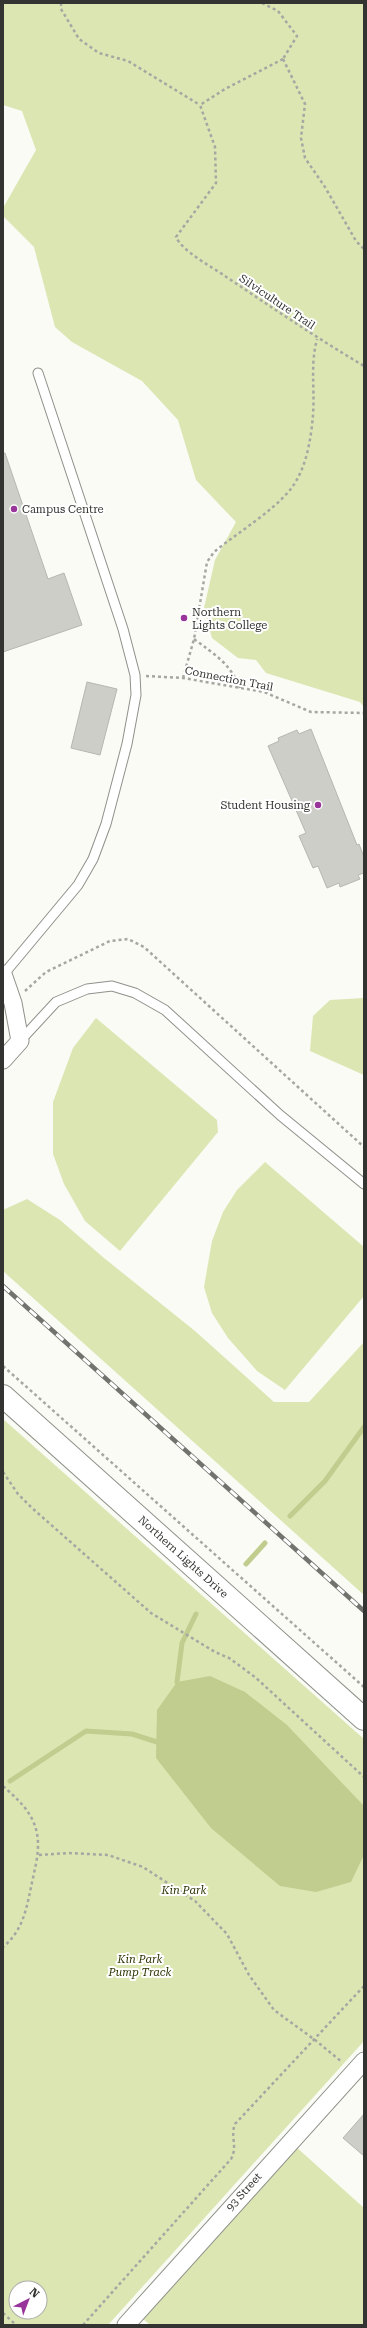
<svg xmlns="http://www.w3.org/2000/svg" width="367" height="2328" viewBox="0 0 367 2328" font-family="'Roboto Serif',serif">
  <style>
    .green { fill: #dbe6b2; fill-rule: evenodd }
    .water { fill: #c0cd8e }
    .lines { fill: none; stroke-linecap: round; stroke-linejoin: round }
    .stream { stroke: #c0cd8e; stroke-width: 5 }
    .building { fill: #cccec7; stroke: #b5b7b1 }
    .service-casing { stroke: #8f918b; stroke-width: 11 }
    .minor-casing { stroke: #8f918b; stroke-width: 19 }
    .secondary-casing { stroke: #8f918b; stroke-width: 24 }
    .path { stroke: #a6a7a2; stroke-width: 2.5; stroke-dasharray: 3 3; stroke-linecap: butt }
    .service { stroke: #fff; stroke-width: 9 }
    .minor { stroke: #fff; stroke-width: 17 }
    .secondary { stroke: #fff; stroke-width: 22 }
    .rail-casing { stroke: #72736f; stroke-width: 4.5 }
    .rail { stroke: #fff; stroke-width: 3; stroke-dasharray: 9; stroke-linecap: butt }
    .poi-dot { fill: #99349a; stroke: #fff; stroke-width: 1.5 }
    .labels { text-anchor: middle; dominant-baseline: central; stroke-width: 4; stroke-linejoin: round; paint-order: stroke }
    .street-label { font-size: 11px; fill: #333331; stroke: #fff }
    .poi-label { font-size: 11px; fill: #333331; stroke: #fff; text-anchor: start }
    .park-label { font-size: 11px; font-style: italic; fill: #2d3302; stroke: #fff }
  </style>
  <rect width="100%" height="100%" fill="#f9fbf4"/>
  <path class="green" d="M3,3H364V707L360,702L266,673L256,660L238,658L212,638L204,608L215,560L236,522L196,480L178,420L142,381L72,342L55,327L34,247L3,216V208L36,150L22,111L3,105Z
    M364,998V1075L310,1051L313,1016L330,1000Z
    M96,1018L217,1120L218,1132L120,1251L85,1221L64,1184L53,1154V1102L73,1048Z
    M265,1162L364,1247V1296L285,1390L257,1371L228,1338L212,1313L204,1287L212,1241L223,1212L237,1190Z
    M27,1199L60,1220L104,1258L195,1331L274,1402H309L364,1342V1595L3,1271V1210Z
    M3,1419L364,1739V2041L108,2325H3ZM16,2288H40V2312H16Z
    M295,2146L364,2208V2325H150L142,2318Z"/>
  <path class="water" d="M210,1676L245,1692L287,1725L364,1806V1855L351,1882L316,1892L280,1886L211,1828L156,1758L157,1710L177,1682Z"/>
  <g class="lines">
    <path class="stream" d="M290,1516L325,1481L364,1427
      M246,1564L265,1543
      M177,1682L182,1643L196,1614
      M10,1781L86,1731L132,1734L157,1742"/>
  </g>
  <path class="building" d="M3,453H5L48,579L64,573L82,625L3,652Z
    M87,682L117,689L100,755L71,748Z
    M311,729L357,845L359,844L364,857V873L358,875L360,879L340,887L339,883L327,888L318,866L313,868L299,836L306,833L268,746L279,741L278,738L297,730L299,734Z
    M364,2114V2156L343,2138Z"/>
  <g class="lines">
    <defs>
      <path id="service" d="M3,975L78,885L93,859L106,824L127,744L136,695L135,675L123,629L38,373
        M20,1041L56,1002L87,989L112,986L135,993L165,1010L280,1115L364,1184"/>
      <path id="minor" d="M3,974L13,1003L20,1041L3,1060
        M126,2325L364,2061"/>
      <path id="secondary" d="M3,1396L364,1719"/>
    </defs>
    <use href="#service" class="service-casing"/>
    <use href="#minor" class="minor-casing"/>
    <use href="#secondary" class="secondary-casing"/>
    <path class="path" d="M61,3V9L79,39L99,53L128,61L200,105
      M262,3L278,11L297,36L283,59
      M283,59L225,89L200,105L215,147L216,183L176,237C182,251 212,267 225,276C271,307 317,338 364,366
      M283,59L305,104L301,138L305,158L325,187L356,241L364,249
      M194,639C215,655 230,663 240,688
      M146,676L183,678L264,692L311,712L364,713
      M183,678L194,639L207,562L214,552C237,533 272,512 290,490C306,470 311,440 313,415C315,388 310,366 317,339
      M25,991L46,972L110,941L128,939L144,947L364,1147
      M3,1366L364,1687
      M3,1472L18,1494L32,1508L151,1613L215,1652L229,1658L255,1677L364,1777
      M3,1786C15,1797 26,1806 33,1821C42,1841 37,1859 33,1878C27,1904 25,1929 3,1947
      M39,1855L69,1853L108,1855L143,1867L195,1901L227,1934L249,1975L274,2010L315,2040L342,2062
      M3,2313L16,2325
      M83,2325L231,2159C238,2147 230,2136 235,2124L364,1986"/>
    <use href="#service" class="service"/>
    <use href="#minor" class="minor"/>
    <use href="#secondary" class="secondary"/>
    <defs>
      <path id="rail" d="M3,1286L364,1611"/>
    </defs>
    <use href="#rail" class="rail-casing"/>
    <use href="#rail" class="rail"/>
  </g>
  <g class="poi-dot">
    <circle cx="14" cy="509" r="4"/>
    <circle cx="184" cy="618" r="4"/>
    <circle cx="318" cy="805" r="4"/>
  </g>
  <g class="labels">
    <g class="street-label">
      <text transform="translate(277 302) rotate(34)">Silviculture Trail</text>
      <text transform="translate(229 679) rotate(11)">Connection Trail</text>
      <text transform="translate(183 1557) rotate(42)">Northern Lights Drive</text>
      <text transform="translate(244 2192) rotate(-48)">93 Street</text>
    </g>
    <g class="poi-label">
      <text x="22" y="509">Campus Centre</text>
      <text x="192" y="612">Northern<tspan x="192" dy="13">Lights College</tspan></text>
      <text x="310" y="805" text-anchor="end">Student Housing</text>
    </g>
    <g class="park-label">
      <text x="184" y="1890">Kin Park</text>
      <text x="140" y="1959">Kin Park<tspan x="140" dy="13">Pump Track</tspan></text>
    </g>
  </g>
  <rect width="367" height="2328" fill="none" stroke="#333331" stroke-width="8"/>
  <g transform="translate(28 2300) rotate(42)"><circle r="19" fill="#ffffff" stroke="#adadad"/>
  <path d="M0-3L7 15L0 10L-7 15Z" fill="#99349a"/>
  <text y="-6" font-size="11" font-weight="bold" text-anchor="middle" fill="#333331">N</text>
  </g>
</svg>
